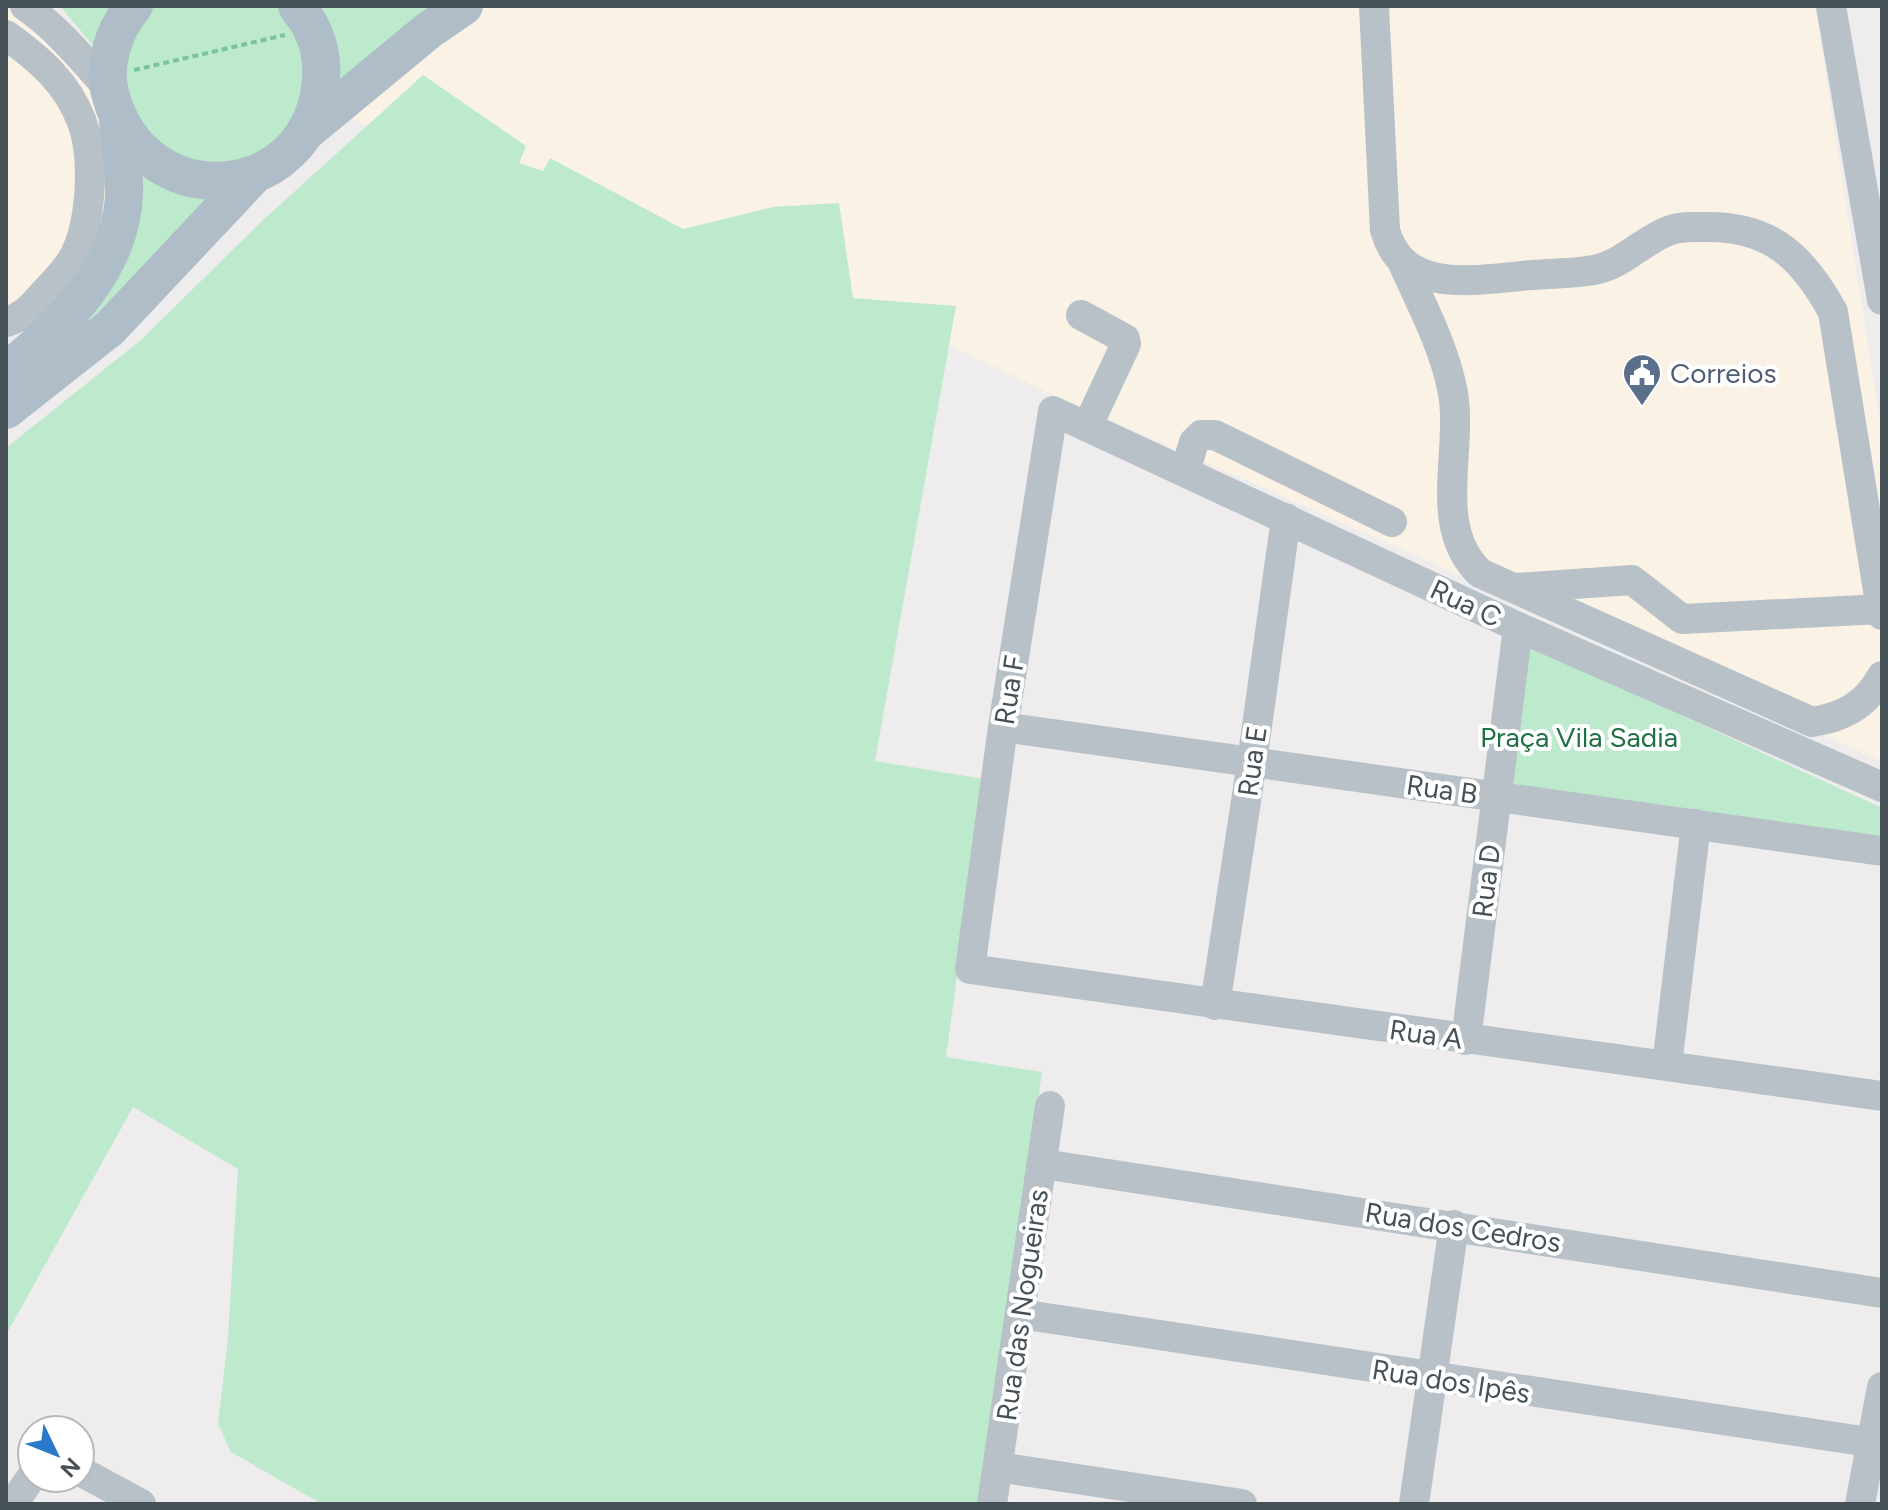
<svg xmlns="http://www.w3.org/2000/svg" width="1888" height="1510" viewBox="0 0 1888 1510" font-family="Figtree,sans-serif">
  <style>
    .commercial { fill: #f9f2e5 }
    .green { fill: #bde9cc }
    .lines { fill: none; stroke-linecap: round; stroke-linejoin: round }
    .path { stroke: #79c39b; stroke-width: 4; stroke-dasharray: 6 4; stroke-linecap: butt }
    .minor { stroke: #b8c1c7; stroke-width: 30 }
    .major { stroke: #aebdc8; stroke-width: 38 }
    .labels { text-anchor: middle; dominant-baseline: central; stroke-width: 8; stroke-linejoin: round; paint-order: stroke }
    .service-label { font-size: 28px; fill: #4e5e75; stroke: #fff; text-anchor: start }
    .street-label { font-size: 28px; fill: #465057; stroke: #fff }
    .park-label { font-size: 28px; fill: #1f7043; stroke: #fff }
  </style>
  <rect width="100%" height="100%" fill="#eeecec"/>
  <path class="commercial" d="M476,6H1815L1882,434V761L1057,397L907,324L886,364L340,113Z
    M6,11L19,16L84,76L104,132L110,180L99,233L22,327L6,339Z"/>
  <path class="green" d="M60,6H114L96,49Z
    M153,6H281C288,17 306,43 307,54C308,62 305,71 304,79C302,89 303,105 298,114C255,194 143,172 126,83C120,55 133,25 153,6Z
    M315,6H447L331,99Z
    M423,75L526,146L519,163L543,171L550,158L683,229L773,207L839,203L853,298L956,306L875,761L984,779L946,1057L1042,1072L980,1504H322L231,1452L218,1424L228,1338L238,1169L133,1107L6,1335V448L141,340L261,222Z
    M133,151L228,190L80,332Z
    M1527,644L1882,808V844L1508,791Z"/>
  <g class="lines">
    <path class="path" d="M134,70L285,35"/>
    <path class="minor" d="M25,6C57,28 83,60 109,89
      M1374,6L1385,230C1404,297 1478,279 1532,275C1553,273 1578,274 1598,269C1624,263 1644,240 1668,231C1679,226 1692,227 1704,227C1770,225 1803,257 1833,312L1882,615
      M1831,6L1882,300
      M6,35C39,59 67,82 82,122C95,158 92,226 72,260C64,272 54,283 44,293C32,307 23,317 6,322
      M1402,261C1420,302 1443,344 1452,388C1465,447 1430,526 1480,573L1812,722C1844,717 1866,705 1882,676
      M1081,315L1125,339L1126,344L1087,427
      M1185,472L1194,442L1201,435H1215L1392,522
      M1517,588L1632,580L1682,619L1881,609
      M1003,727L1882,851
      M1882,787L1518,627L1053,411L1003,727L970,969L1882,1096
      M1215,1005L1252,762L1286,518
      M1466,1040L1518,627
      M1667,1065L1696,824
      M1043,1164L1882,1293
      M1020,1314L1882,1444
      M998,1467L1242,1504
      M80,1471L141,1504
      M13,1504L32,1476
      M992,1504L1050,1106
      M1414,1504L1454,1225
      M1860,1504L1882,1387"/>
    <path class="major" d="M134,6C113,30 102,67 111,97C146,219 312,203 321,80C322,65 320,46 313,32C310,23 302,14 297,6
      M308,130L429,30L464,6
      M6,371C62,326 121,270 124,194C125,169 120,144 118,120
      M6,410L110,328L255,174"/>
  </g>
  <defs>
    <symbol id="civic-pin" viewBox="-11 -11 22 30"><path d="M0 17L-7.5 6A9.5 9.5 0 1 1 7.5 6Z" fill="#5c6f8a" stroke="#fff"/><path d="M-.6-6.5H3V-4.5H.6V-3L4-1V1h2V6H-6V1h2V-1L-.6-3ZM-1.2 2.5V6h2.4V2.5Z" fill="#fff"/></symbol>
  </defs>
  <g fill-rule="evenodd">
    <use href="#civic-pin" x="1620" y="351" width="44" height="60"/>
  </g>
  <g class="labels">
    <g class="service-label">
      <text x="1670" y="373">Correios</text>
    </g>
    <g class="street-label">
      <text transform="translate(1466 603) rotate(25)">Rua C</text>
      <text transform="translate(1009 690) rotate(-81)">Rua F</text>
      <text transform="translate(1252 761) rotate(-82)">Rua E</text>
      <text transform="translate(1442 789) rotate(8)">Rua B</text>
      <text transform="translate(1486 881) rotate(-83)">Rua D</text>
      <text transform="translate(1426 1034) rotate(8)">Rua A</text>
      <text transform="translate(1463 1227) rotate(9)">Rua dos Cedros</text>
      <text transform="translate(1022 1305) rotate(-82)">Rua das Nogueiras</text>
      <text transform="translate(1451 1381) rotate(9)">Rua dos Ipês</text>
    </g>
    <g class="park-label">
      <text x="1579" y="737">Praça Vila Sadia</text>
    </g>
  </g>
  <rect width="1888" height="1510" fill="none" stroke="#465057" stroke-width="16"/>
  <g transform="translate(56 1454) rotate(133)"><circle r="38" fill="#ffffff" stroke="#b5b9bc" stroke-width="2"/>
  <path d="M0-6L14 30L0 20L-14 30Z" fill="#2a78ca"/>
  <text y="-12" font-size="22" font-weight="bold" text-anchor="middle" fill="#465057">N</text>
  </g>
</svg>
